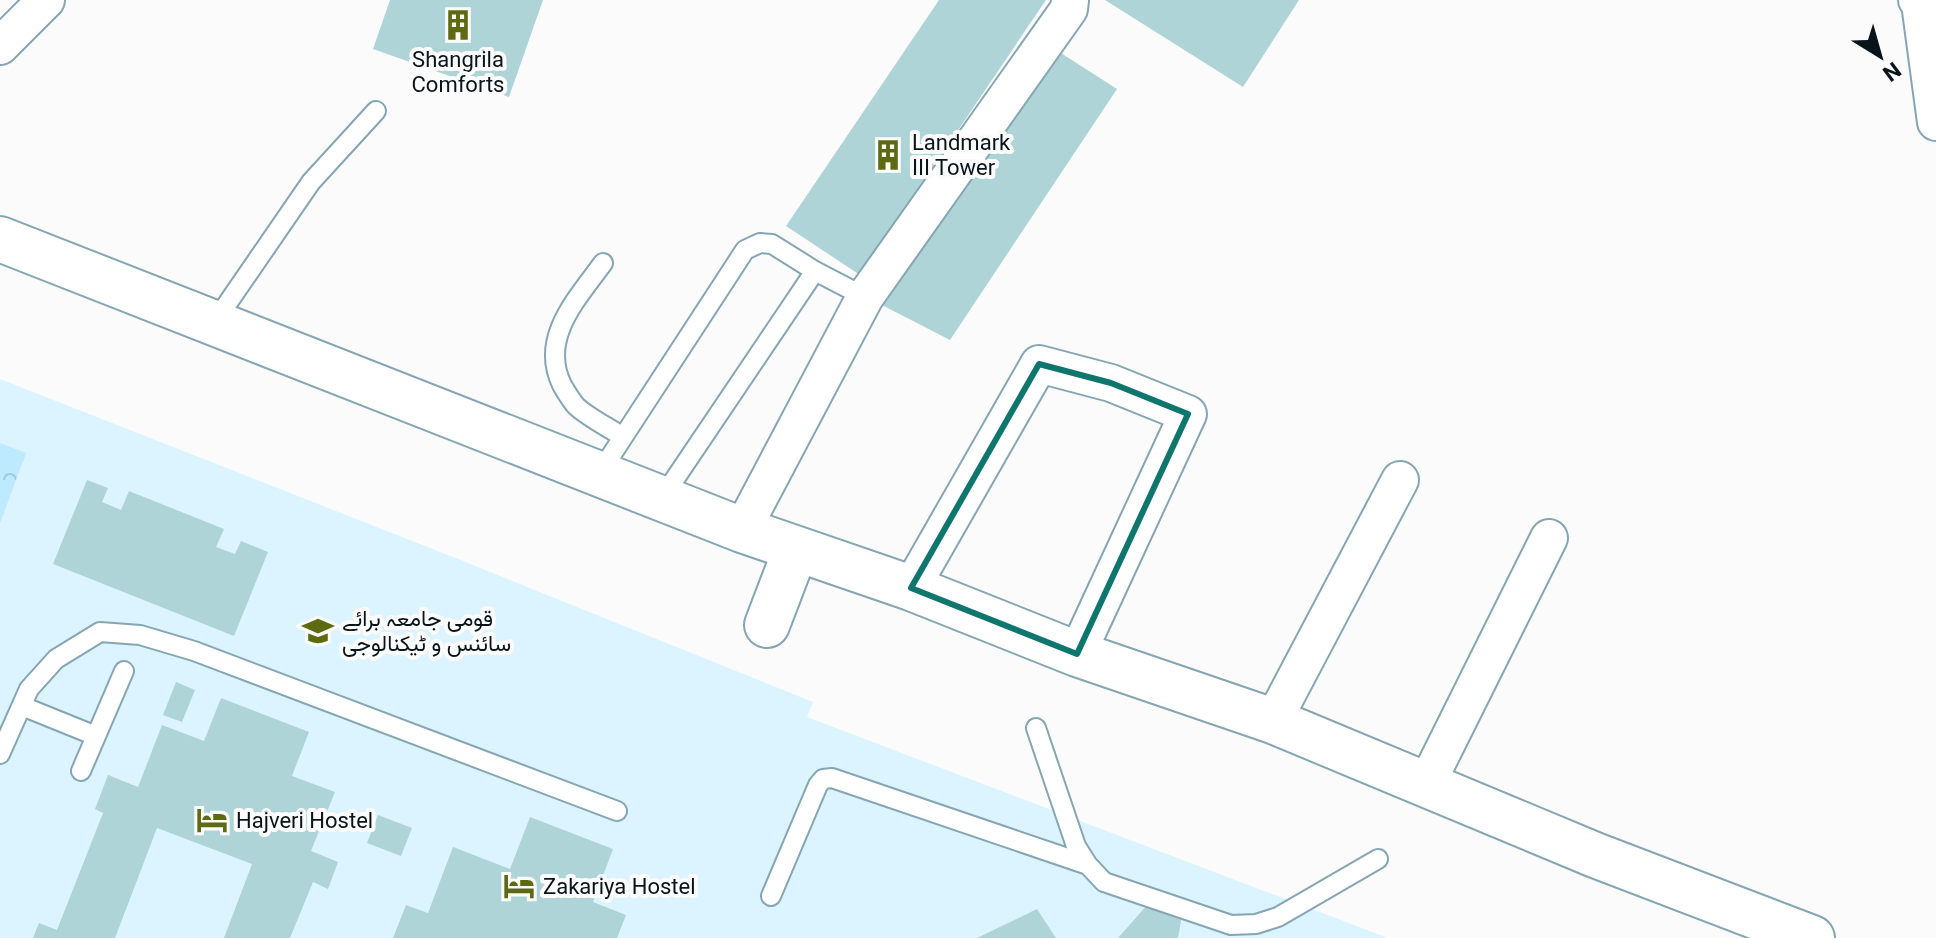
<svg xmlns="http://www.w3.org/2000/svg" width="1936" height="938" viewBox="0 0 1936 938" font-family="Roboto,Vazirmatn,sans-serif">
  <style>
    .built { fill: #dbf4ff }
    .forest { fill: url(#forest-crowns) }
    .building { fill: #afd4d8 }
    .lines { fill: none; stroke-linecap: round; stroke-linejoin: round }
    .lane-casing { stroke: #86a5b3; stroke-width: 22 }
    .street-casing { stroke: #86a5b3; stroke-width: 40 }
    .secondary-casing { stroke: #86a5b3; stroke-width: 48 }
    .lane { stroke: #fff; stroke-width: 18 }
    .street { stroke: #fff; stroke-width: 36 }
    .secondary { stroke: #fff; stroke-width: 44 }
    .marked { fill: none; stroke: #0f766e; stroke-width: 6; stroke-linejoin: round }
    .labels { text-anchor: middle; dominant-baseline: central; stroke-width: 8; stroke-linejoin: round; paint-order: stroke }
    .poi-label { font-size: 22px; fill: #081419; stroke: #fbfbfb; text-anchor: start }
  </style>
  <defs>
    <pattern id="forest-crowns" width="20" height="18" patternUnits="userSpaceOnUse" patternTransform="scale(2)"><rect width="20" height="18" fill="#bdeafe"/><path d="M2 6a3 3 0 1 1 6 0M12 15a3 3 0 1 1 6 0" fill="none" stroke="#a1c8d9"/></pattern>
  </defs>
  <rect width="100%" height="100%" fill="#fbfbfb"/>
  <path class="built" d="M0,379L458,559L813,702L807,717L1388,938H0Z"/>
  <path class="forest" d="M0,443L26,453L0,523Z"/>
  <path class="building" d="M390,0H543L509,97L373,49Z
    M939,0H1046L860,275L786,226Z
    M1105,0H1299L1243,87Z
    M1050,46L1117,89L950,340L876,302Z
    M87,480L108,488L102,502L121,510L129,491L224,529L216,547L235,554L241,541L268,552L234,636L53,564Z
    M176,682L195,690L182,722L163,715Z
    M221,698L309,732L292,776L335,792L311,851L338,862L328,889L313,882L290,938H224L252,864L157,828L115,938H33L39,923L57,930L103,813L95,809L108,775L138,787L162,725L204,741Z
    M378,815L412,828L401,856L367,843Z
    M530,817L613,849L593,902L626,915L617,938H393L406,905L428,913L453,847L510,869Z
    M1148,904L1182,915L1178,938H1118Z
    M1037,909L1056,938H977Z"/>
  <g class="lines">
    <defs>
      <path id="lane" d="M603,263C577,299 539,338 562,385C566,392 571,400 576,406C589,418 608,427 623,437
        M214,323L311,182L376,111
        M599,474L745,250L760,243L772,244L815,271L865,297
        M662,498L815,271
        M22,706L96,736
        M1036,728L1076,846L1088,865L1104,882L1231,925L1256,924L1278,917L1378,859
        M0,754L29,689L56,659L100,632L140,635L194,651L617,811
        M81,771L124,671
        M771,896L818,785L823,779L832,778L1088,865"/>
      <path id="street" d="M1917,0L1920,3L1936,122
        M0,46L46,0
        M742,530L865,297L1069,9L1070,0
        M911,588L1039,364L1111,383L1188,414L1077,654
        M1273,721L1400,480
        M1426,785L1549,538"/>
      <path id="secondary" d="M0,239L742,530L911,588L1077,654L1273,721L1595,855L1812,938
        M767,625L796,549"/>
    </defs>
    <use href="#lane" class="lane-casing"/>
    <use href="#street" class="street-casing"/>
    <use href="#secondary" class="secondary-casing"/>
    <use href="#lane" class="lane"/>
    <use href="#street" class="street"/>
    <use href="#secondary" class="secondary"/>
  </g>
  <path class="marked" d="M1039,364L1111,383L1188,414L1077,654L911,588Z"/>
  <defs>
    <symbol id="building-bare" viewBox="-9 -9 18 18"><path d="M-4-6H4V6H1V3H-1V6H-4ZM-2.5-4.3h1.7v1.8h-1.7ZM.8-4.3h1.7v1.8H.8ZM-2.5-1h1.7V.8h-1.7ZM.8-1h1.7V.8H.8Z" fill="#5e6a11" stroke="#fbfbfb" stroke-width="2.5" paint-order="stroke"/></symbol>
    <symbol id="university-bare" viewBox="-9 -9 18 18"><path d="M0-5L7-2L0 1L-7-2ZM-4 1L0 2.5L4 1V4Q0 6-4 4Z" fill="#5e6a11" stroke="#fbfbfb" stroke-width="2.5" paint-order="stroke"/></symbol>
    <symbol id="hotel-bare" viewBox="-9 -9 18 18"><path d="M-6-4.5h1.5V1H6V5H4.5V3h-9V5H-6ZM-4 0a1.8 1.8 0 1 1 3.6 0ZM.5 0V-2.5h3Q6-2.5 6 0Z" fill="#5e6a11" stroke="#fbfbfb" stroke-width="2.5" paint-order="stroke"/></symbol>
  </defs>
  <g fill-rule="evenodd">
    <use href="#building-bare" x="436" y="3" width="44" height="44"/>
    <use href="#building-bare" x="866" y="133" width="44" height="44"/>
    <use href="#university-bare" x="296" y="609" width="44" height="44"/>
    <use href="#hotel-bare" x="190" y="798" width="44" height="44"/>
    <use href="#hotel-bare" x="497" y="864" width="44" height="44"/>
  </g>
  <g class="labels">
    <g class="poi-label">
      <text x="458" y="59" text-anchor="middle">Shangrila<tspan x="458" dy="25">Comforts</tspan></text>
      <text x="912" y="142">Landmark<tspan x="912" dy="25">III Tower</tspan></text>
      <text x="342" y="618">قومی جامعہ برائے<tspan x="342" dy="25">سائنس و ٹیکنالوجی</tspan></text>
      <text x="236" y="820">Hajveri Hostel</text>
      <text x="543" y="886">Zakariya Hostel</text>
    </g>
  </g>
  <g transform="translate(1880 56) rotate(143)" stroke="#fbfbfb" stroke-width="6" paint-order="stroke">
  <path d="M0-6L14 30L0 20L-14 30Z" fill="#081419"/>
  <text y="-12" font-size="22" font-weight="bold" text-anchor="middle" fill="#081419">N</text>
  </g>
</svg>
